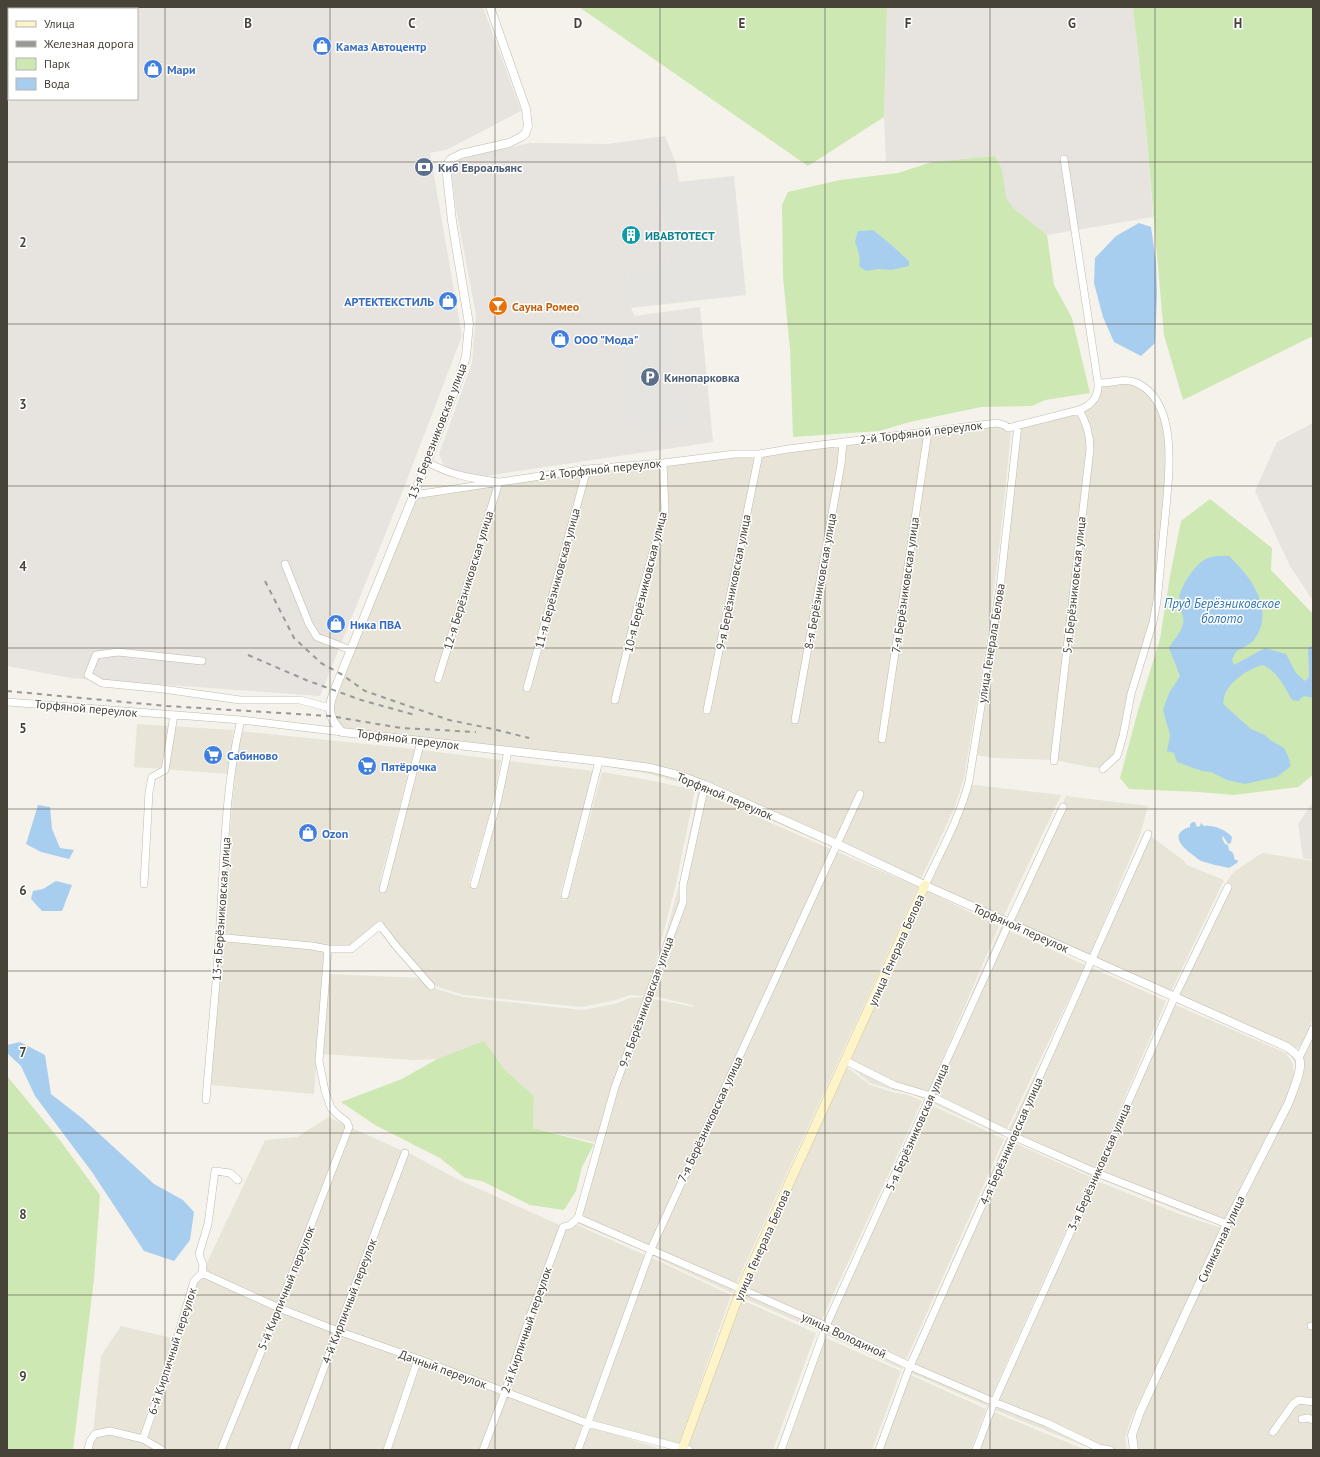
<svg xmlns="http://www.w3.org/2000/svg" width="1320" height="1457" viewBox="0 0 1320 1457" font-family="'PT Sans',sans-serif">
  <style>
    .residential { fill: #e8e4d8 }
    .industrial { fill: #e7e3de }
    .green { fill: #cde8b3 }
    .parking { fill: #e6e4e1 }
    .water { fill: #a8ceef }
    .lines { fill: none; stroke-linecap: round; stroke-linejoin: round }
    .minor-casing { stroke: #c0baac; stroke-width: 8 }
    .tertiary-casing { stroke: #c0baac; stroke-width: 9 }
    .secondary-casing { stroke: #d3c79a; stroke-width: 10 }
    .minor { stroke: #fff; stroke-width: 7 }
    .tertiary { stroke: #fff; stroke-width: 8 }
    .secondary { stroke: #fef4ca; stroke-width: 9 }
    .rail { stroke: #989898; stroke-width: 2; stroke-dasharray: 5 5; stroke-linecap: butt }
    .grid { fill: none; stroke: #484338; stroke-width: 1; stroke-opacity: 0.55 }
    .labels { text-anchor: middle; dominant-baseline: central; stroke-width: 3; stroke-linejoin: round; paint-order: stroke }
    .shop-label { font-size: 12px; font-weight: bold; fill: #366cbe; stroke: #fff; text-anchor: start }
    .service-label { font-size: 12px; font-weight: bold; fill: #4e5e75; stroke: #fff; text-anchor: start }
    .culture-label { font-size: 12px; font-weight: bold; fill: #0d838f; stroke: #fff; text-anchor: start }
    .food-label { font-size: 12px; font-weight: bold; fill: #c56008; stroke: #fff; text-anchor: start }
    .street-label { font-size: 12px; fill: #484338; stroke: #fff }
    .water-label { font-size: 13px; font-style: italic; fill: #3276b3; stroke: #fff }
    .grid-label { font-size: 13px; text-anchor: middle; font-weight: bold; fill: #484338; stroke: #fff; stroke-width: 3; stroke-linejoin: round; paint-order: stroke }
  </style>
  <rect width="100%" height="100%" fill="#f4f2ea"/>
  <path class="residential" d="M1122,381L1142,388L1159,408L1168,457L1156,601L1116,755L1102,768L1089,767L1055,760L1091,449L1081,410L1088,408L1100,384Z
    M1079,411L1088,436L1053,760L995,758L976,755L989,639L1001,550L1013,433L1034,422Z
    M997,424L1007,428L1011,433L999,549L987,640L964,778L954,809L918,885L697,788L650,774L592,764L355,738L339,735L332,727L329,718V710L415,495L588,470L661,464L666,510L664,463L760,454Z
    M137,724L233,730L230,774L134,767Z
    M239,731L415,749L380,880L383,884L387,881L422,750L501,760L491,810L469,883L472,888L476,886L501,802L509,761L594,771L560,894L563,901L569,896L602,772L649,780L695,790L676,884L647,996L630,995L613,1001L581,1007L464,995L432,985L380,924L350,948L222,936L223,909Z
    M966,784L1061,795L1000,924L920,886L951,824Z
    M698,791L833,850L646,1252L578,1224L616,1088L648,998L694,1007L693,1005L649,995L679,885Z
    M1066,796L1148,806L1140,835L1087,962L1002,925L1007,920Z
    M1145,832L1183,860L1187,865L1224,880L1168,998L1089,963Z
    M835,851L918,887L732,1293L648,1254Z
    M1262,853L1313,861V1018L1305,1040L1300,1046L1294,1050L1170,999L1229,878L1235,871Z
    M920,888L999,926L927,1095L924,1099L908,1093L893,1090L870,1083L852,1068L839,1064Z
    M1001,927L1085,965L1005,1133V1137L925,1100Z
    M222,941L312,949L325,951L314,1094L210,1085Z
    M1088,966L1166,1001L1091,1176L1007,1137V1133Z
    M329,974L421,978L430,987L463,997L582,1010L614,1004L630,998L646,997L598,1143L533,1128L534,1096L504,1069L484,1042L437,1059L414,1060L322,1054Z
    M1169,1002L1286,1053L1293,1064L1294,1077L1290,1093L1223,1226L1184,1213L1093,1176Z
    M1308,1037L1313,1038V1450H1130L1128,1437L1130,1429L1292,1093L1297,1070L1295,1063L1289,1053L1296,1052L1302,1047Z
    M839,1066L851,1070L870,1085L892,1092L908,1095L922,1101L817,1330L734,1294Z
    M925,1102L1004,1139L902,1369L820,1332Z
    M329,1117L348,1127L278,1307L202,1273L265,1140L297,1137Z
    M350,1127L405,1152L338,1330L281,1307Z
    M1006,1139L1090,1177L987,1406L904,1370Z
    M407,1152L461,1181L562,1226L504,1390L340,1331Z
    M1092,1179L1182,1215L1222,1228L1131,1419L1125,1438L1127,1450L1092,1449L990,1408Z
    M570,1225H577L645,1255L586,1421L506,1391L564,1228Z
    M648,1256L731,1295L677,1450H671L589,1422Z
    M202,1274L277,1308L219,1450H164L144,1438L195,1282Z
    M733,1296L816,1333L773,1450H680Z
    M280,1309L336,1332L291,1450H222Z
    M121,1326L176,1339L142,1438L110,1430L93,1434L101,1356Z
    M339,1333L417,1360L385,1450H294Z
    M819,1335L901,1371L872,1450H776Z
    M419,1361L503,1393L482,1450H388Z
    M904,1372L986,1409L971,1450H875Z
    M505,1394L586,1424L577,1450H484Z
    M989,1410L1086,1450H974Z
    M588,1425L663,1450H579Z
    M110,1432L143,1440L160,1450H89L96,1435Z"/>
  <path class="industrial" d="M92,7H483L521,111L446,150L430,153L462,336L401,495L320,696L71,678L7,666V37H9V99H137V9H86Z
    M887,7H1133L1143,96L1153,217L1047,235L1013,208L1005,198L1002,169L995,156L932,162L886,161L884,117Z
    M665,136L676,164L679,182L659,184L668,269L628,273L631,308L635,316L700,307L713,442L485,476L461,474L445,468L439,454L472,363L476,314L456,209L451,167L453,162L468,157L530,143L608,144Z
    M1313,423V601L1290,566L1255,491L1277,442Z
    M1313,802V860L1303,858L1298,824Z"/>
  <path class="green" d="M579,7H887L884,117L808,166Z
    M1133,7H1313V336L1183,400L1164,335L1143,96Z
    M995,156L1002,169L1006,198L1013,208L1047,235L1054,285L1072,318L1090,393L1045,400L1032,406L981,407L910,422L879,431L793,437L790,349L783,277L782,205L788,192L840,180L898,173L932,162Z
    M1210,499L1272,548L1271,570L1313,614V775L1298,787L1234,795L1199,792L1129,789L1120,778L1139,707L1160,639L1170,576L1181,521Z
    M484,1041L504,1069L534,1096L533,1128L594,1144L582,1167L576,1191L564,1210L530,1205L482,1181L465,1178L440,1158L375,1125L341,1102L402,1079L437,1059Z
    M7,1076L59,1139L100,1195L94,1279L73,1450H7Z"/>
  <path class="parking" d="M734,176L746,295L631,308L628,273L668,268L659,184Z
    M664,324L680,424L637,431L620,331Z"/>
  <path class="water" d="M1139,223L1151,227L1156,262L1157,294L1155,343L1141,356L1114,342L1103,317L1094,283L1095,258L1116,236Z
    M873,230L889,243L909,261V266L892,270L878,269L866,271L859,266L860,258L855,241L858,231Z
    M1217,556H1229C1251,577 1277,611 1253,641C1248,646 1243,647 1237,651C1235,653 1234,656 1232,659L1234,665L1265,648L1286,654L1296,673L1305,681L1309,677L1308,648L1313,645V698L1304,696L1298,701L1292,700C1284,686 1277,670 1262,665C1249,669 1233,679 1226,692C1224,695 1224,701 1223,704L1251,729L1265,735L1270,740L1284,748L1288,756L1291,766L1277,777L1245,784L1227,780L1211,772L1202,771L1177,762L1174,753L1167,751L1170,735L1163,710L1169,693L1180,676L1169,648C1173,640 1181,633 1183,624C1185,617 1179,608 1179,600C1179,588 1196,562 1208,558C1210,557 1214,557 1217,556Z
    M38,805L50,807L52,829L60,848L74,850L69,859L41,852L26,844Z
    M1193,822H1195L1197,827L1200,826L1201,823L1204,826C1214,825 1226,830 1232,837L1231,843L1228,844L1223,836L1222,838L1225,844L1228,845L1229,850L1233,853L1235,860H1238L1237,863L1229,868C1220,866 1210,864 1201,861C1199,860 1196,857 1193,855C1181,847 1169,833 1190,827V824Z
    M56,881L72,885L62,911H42L31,899L33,891L43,889Z
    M20,1042L45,1055L51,1094L83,1119L154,1184L183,1200L194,1212L190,1240L174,1261L144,1251L92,1172L35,1096L21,1066L7,1053V1045Z"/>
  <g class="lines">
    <defs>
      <path id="minor" d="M1098,383C1112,384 1124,377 1137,383C1181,404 1168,480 1165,519C1162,546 1160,574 1157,601L1153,622L1131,694L1123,736L1117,756L1103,769
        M427,462C453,476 470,478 499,482L438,679
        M414,495L587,469L663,463L735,454H759L788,449L997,423L1004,425L1008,428L1079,410C1092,405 1099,397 1098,383L1064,159
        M285,564L309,624L317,637L351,650
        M202,661L118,652L96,655L88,675L102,683L163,689L240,700H300L330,708
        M527,688L587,469
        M615,700L638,605L665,510L663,463
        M7,702L241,720L342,732
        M707,710L759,454
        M795,720L841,464L843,442
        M882,739L928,432
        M1054,761L1090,449C1090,434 1087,423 1079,410
        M144,884L149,792L152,777L165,770L174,715
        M474,885L498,799L508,751
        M925,885C941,851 960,817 969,781L1000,588L1018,425
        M383,889L421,741
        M565,895L599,761
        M219,940L227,938L312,946L328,949H351L380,925L396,946L431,986
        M1299,1058L1313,1029
        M846,1061L894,1085L931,1096L1013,1136L1097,1173L1227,1224
        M206,1100C210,1046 216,993 219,940C224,867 224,791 241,720
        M578,1218L826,1326L910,1366L994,1402L1047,1423L1099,1448L1110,1450
        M578,1218L615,1087L683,902V885L705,785
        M202,1273L279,1308L338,1331L418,1359L587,1423L689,1450
        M1311,1326H1313
        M1302,1419L1308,1418L1313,1420
        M1273,1432L1293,1404L1299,1400L1313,1402
        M143,1439L171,1359L194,1281L202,1273L203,1265L199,1254L208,1224L215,1171L230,1173L238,1180
        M88,1450L90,1441L95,1434L110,1431L143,1439L162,1450
        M221,1450L279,1308L349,1127L347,1122L338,1115L331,1108L325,1091L319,1061L328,949
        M293,1450L405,1153
        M387,1450L418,1359
        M483,1450L505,1392L528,1322L563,1227L570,1225L578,1218
        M578,1450L651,1249L860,794
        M781,1450L826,1326L1009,923L1063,807
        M879,1450L910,1366L1148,834
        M976,1450L994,1402L1097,1173L1175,996L1228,887"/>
      <path id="tertiary" d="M490,7L526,109L528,126L525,134L521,137L509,143L461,154L451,159L448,163L447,175L452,221L469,324L466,356L459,379L427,462L341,674C332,698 321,711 342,732L599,761L651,768L678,775L705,785L837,844L933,889L1287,1047C1291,1050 1297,1054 1299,1058C1304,1068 1292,1092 1289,1102L1227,1224L1140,1412L1132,1435L1134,1450"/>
      <path id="secondary" d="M682,1450L741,1289L925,885"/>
    </defs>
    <use href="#minor" class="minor-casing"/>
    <use href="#tertiary" class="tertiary-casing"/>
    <use href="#secondary" class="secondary-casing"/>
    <use href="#minor" class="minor"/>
    <use href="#tertiary" class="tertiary"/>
    <use href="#secondary" class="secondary"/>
    <path class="rail" d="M265,581L294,638L321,663L341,674L365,691L449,720L493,729L529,738
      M248,655L306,680L361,700L415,715
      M7,691L167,706L330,716L401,728L476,732"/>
  </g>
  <path class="grid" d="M165,7V1450M330,7V1450M495,7V1450M660,7V1450M825,7V1450M990,7V1450M1155,7V1450M7,162H1313M7,324H1313M7,486H1313M7,648H1313M7,809H1313M7,971H1313M7,1133H1313M7,1295H1313"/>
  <defs>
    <symbol id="shop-disc" viewBox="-11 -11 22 22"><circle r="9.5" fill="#3f7fe0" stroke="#fff"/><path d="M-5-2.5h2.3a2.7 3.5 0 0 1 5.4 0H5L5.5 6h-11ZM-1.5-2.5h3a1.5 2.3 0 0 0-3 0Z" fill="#fff"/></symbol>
    <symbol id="bank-disc" viewBox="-11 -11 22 22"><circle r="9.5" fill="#5c6f8a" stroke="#fff"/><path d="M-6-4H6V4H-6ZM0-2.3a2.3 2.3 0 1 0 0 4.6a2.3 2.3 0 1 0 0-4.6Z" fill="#fff"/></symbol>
    <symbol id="building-disc" viewBox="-11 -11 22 22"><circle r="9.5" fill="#0f9aa8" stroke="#fff"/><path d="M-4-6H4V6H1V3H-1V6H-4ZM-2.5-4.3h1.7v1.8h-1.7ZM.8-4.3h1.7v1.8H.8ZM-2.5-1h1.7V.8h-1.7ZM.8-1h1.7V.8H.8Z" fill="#fff"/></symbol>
    <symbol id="bar-disc" viewBox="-11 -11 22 22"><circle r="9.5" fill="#e8710a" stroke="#fff"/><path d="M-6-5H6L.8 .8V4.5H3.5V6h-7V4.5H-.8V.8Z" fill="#fff"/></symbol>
    <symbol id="parking-disc" viewBox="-11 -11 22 22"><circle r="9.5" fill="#5c6f8a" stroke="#fff"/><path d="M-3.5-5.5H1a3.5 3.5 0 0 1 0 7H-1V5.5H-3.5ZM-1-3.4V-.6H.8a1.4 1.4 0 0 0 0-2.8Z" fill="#fff"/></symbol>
    <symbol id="supermarket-disc" viewBox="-11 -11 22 22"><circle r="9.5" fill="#3f7fe0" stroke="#fff"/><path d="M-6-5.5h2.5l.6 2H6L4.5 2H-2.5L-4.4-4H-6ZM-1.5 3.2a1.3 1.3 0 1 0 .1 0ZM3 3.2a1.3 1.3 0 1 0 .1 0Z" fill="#fff"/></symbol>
  </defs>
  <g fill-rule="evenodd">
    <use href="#shop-disc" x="311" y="35" width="22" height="22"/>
    <use href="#shop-disc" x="142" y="58" width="22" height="22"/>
    <use href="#bank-disc" x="413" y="156" width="22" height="22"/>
    <use href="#building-disc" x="620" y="224" width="22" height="22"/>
    <use href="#shop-disc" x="437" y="290" width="22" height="22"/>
    <use href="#bar-disc" x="487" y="295" width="22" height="22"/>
    <use href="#shop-disc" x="549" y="328" width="22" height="22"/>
    <use href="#parking-disc" x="639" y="366" width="22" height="22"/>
    <use href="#shop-disc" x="325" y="613" width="22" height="22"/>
    <use href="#supermarket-disc" x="202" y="744" width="22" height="22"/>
    <use href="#supermarket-disc" x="356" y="755" width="22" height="22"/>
    <use href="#shop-disc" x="297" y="822" width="22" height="22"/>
  </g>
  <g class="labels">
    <g class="shop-label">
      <text x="336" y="46">Камаз Автоцентр</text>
      <text x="167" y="69">Мари</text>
      <text x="434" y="301" text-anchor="end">АРТЕКТЕКСТИЛЬ</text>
      <text x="574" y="339">ООО "Мода"</text>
      <text x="350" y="624">Ника ПВА</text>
      <text x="227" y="755">Сабиново</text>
      <text x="381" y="766">Пятёрочка</text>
      <text x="322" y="833">Ozon</text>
    </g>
    <g class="service-label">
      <text x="438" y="167">Киб Евроальянс</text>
      <text x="664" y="377">Кинопарковка</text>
    </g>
    <g class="culture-label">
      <text x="645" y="235">ИВАВТОТЕСТ</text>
    </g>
    <g class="food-label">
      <text x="512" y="306">Сауна Ромео</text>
    </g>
    <g class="street-label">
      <text transform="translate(437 431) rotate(-69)">13-я Березниковская улица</text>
      <text transform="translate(921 432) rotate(-7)">2-й Торфяной переулок</text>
      <text transform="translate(600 469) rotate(-6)">2-й Торфяной переулок</text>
      <text transform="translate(557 578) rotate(-75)">11-я Берёзниковская улица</text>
      <text transform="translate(468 580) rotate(-73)">12-я Берёзниковская улица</text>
      <text transform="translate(820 581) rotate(-80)">8-я Берёзниковская улица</text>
      <text transform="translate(645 582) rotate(-76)">10-я Берёзниковская улица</text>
      <text transform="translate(733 582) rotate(-79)">9-я Берёзниковская улица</text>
      <text transform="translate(905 585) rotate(-82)">7-я Берёзниковская улица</text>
      <text transform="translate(1074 585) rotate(-84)">5-я Берёзниковская улица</text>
      <text transform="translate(991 643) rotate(-81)">улица Генерала Белова</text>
      <text transform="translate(86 708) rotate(5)">Торфяной переулок</text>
      <text transform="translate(408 739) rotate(7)">Торфяной переулок</text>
      <text transform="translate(725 796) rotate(23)">Торфяной переулок</text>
      <text transform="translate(221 909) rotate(-86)">13-я Берёзниковская улица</text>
      <text transform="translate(1021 928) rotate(24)">Торфяной переулок</text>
      <text transform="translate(896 950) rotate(-66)">улица Генерала Белова</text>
      <text transform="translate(646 1002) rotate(-70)">9-я Берёзниковская улица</text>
      <text transform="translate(710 1119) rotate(-65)">7-я Берёзниковская улица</text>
      <text transform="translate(917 1127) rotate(-66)">5-я Берёзниковская улица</text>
      <text transform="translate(1011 1141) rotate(-66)">4-я Берёзниковская улица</text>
      <text transform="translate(1099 1167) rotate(-66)">3-я Берёзниковская улица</text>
      <text transform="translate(1221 1239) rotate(-65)">Силикатная улица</text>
      <text transform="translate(762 1245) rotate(-66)">улица Генерала Белова</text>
      <text transform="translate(286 1288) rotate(-68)">5-й Кирпичный переулок</text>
      <text transform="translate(349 1301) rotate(-69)">4-й Кирпичный переулок</text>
      <text transform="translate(526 1330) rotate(-71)">2-й Кирпичный переулок</text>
      <text transform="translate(844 1335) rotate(25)">улица Володиной</text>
      <text transform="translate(172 1351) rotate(-72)">6-й Кирпичный переулок</text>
      <text transform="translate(443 1369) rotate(20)">Дачный переулок</text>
    </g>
    <g class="water-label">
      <text x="1222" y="603">Пруд Берёзниковское<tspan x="1222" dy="15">болото</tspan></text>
    </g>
  </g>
  <g class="grid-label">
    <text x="248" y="28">B</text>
    <text x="412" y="28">C</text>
    <text x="578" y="28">D</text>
    <text x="742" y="28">E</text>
    <text x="908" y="28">F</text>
    <text x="1072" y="28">G</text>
    <text x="1238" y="28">H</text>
    <text x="23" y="247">2</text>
    <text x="23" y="409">3</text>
    <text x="23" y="571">4</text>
    <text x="23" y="733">5</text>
    <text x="23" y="895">6</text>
    <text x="23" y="1057">7</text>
    <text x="23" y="1219">8</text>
    <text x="23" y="1381">9</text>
  </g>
  <rect width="1320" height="1457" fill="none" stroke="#484338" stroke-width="16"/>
  <rect x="8" y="8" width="130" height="92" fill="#ffffff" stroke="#b6b4af"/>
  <rect x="16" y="21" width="20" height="6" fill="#fef4ca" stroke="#b6b4af"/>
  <text x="44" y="28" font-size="12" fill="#484338">Улица</text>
  <rect x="16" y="41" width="20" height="6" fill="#989898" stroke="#b6b4af"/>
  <text x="44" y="48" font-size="12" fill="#484338">Железная дорога</text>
  <rect x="16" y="58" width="20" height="12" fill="#cde8b3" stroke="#b6b4af"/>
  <text x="44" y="68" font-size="12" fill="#484338">Парк</text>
  <rect x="16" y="78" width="20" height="12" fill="#a8ceef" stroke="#b6b4af"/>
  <text x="44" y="88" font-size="12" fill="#484338">Вода</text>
</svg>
